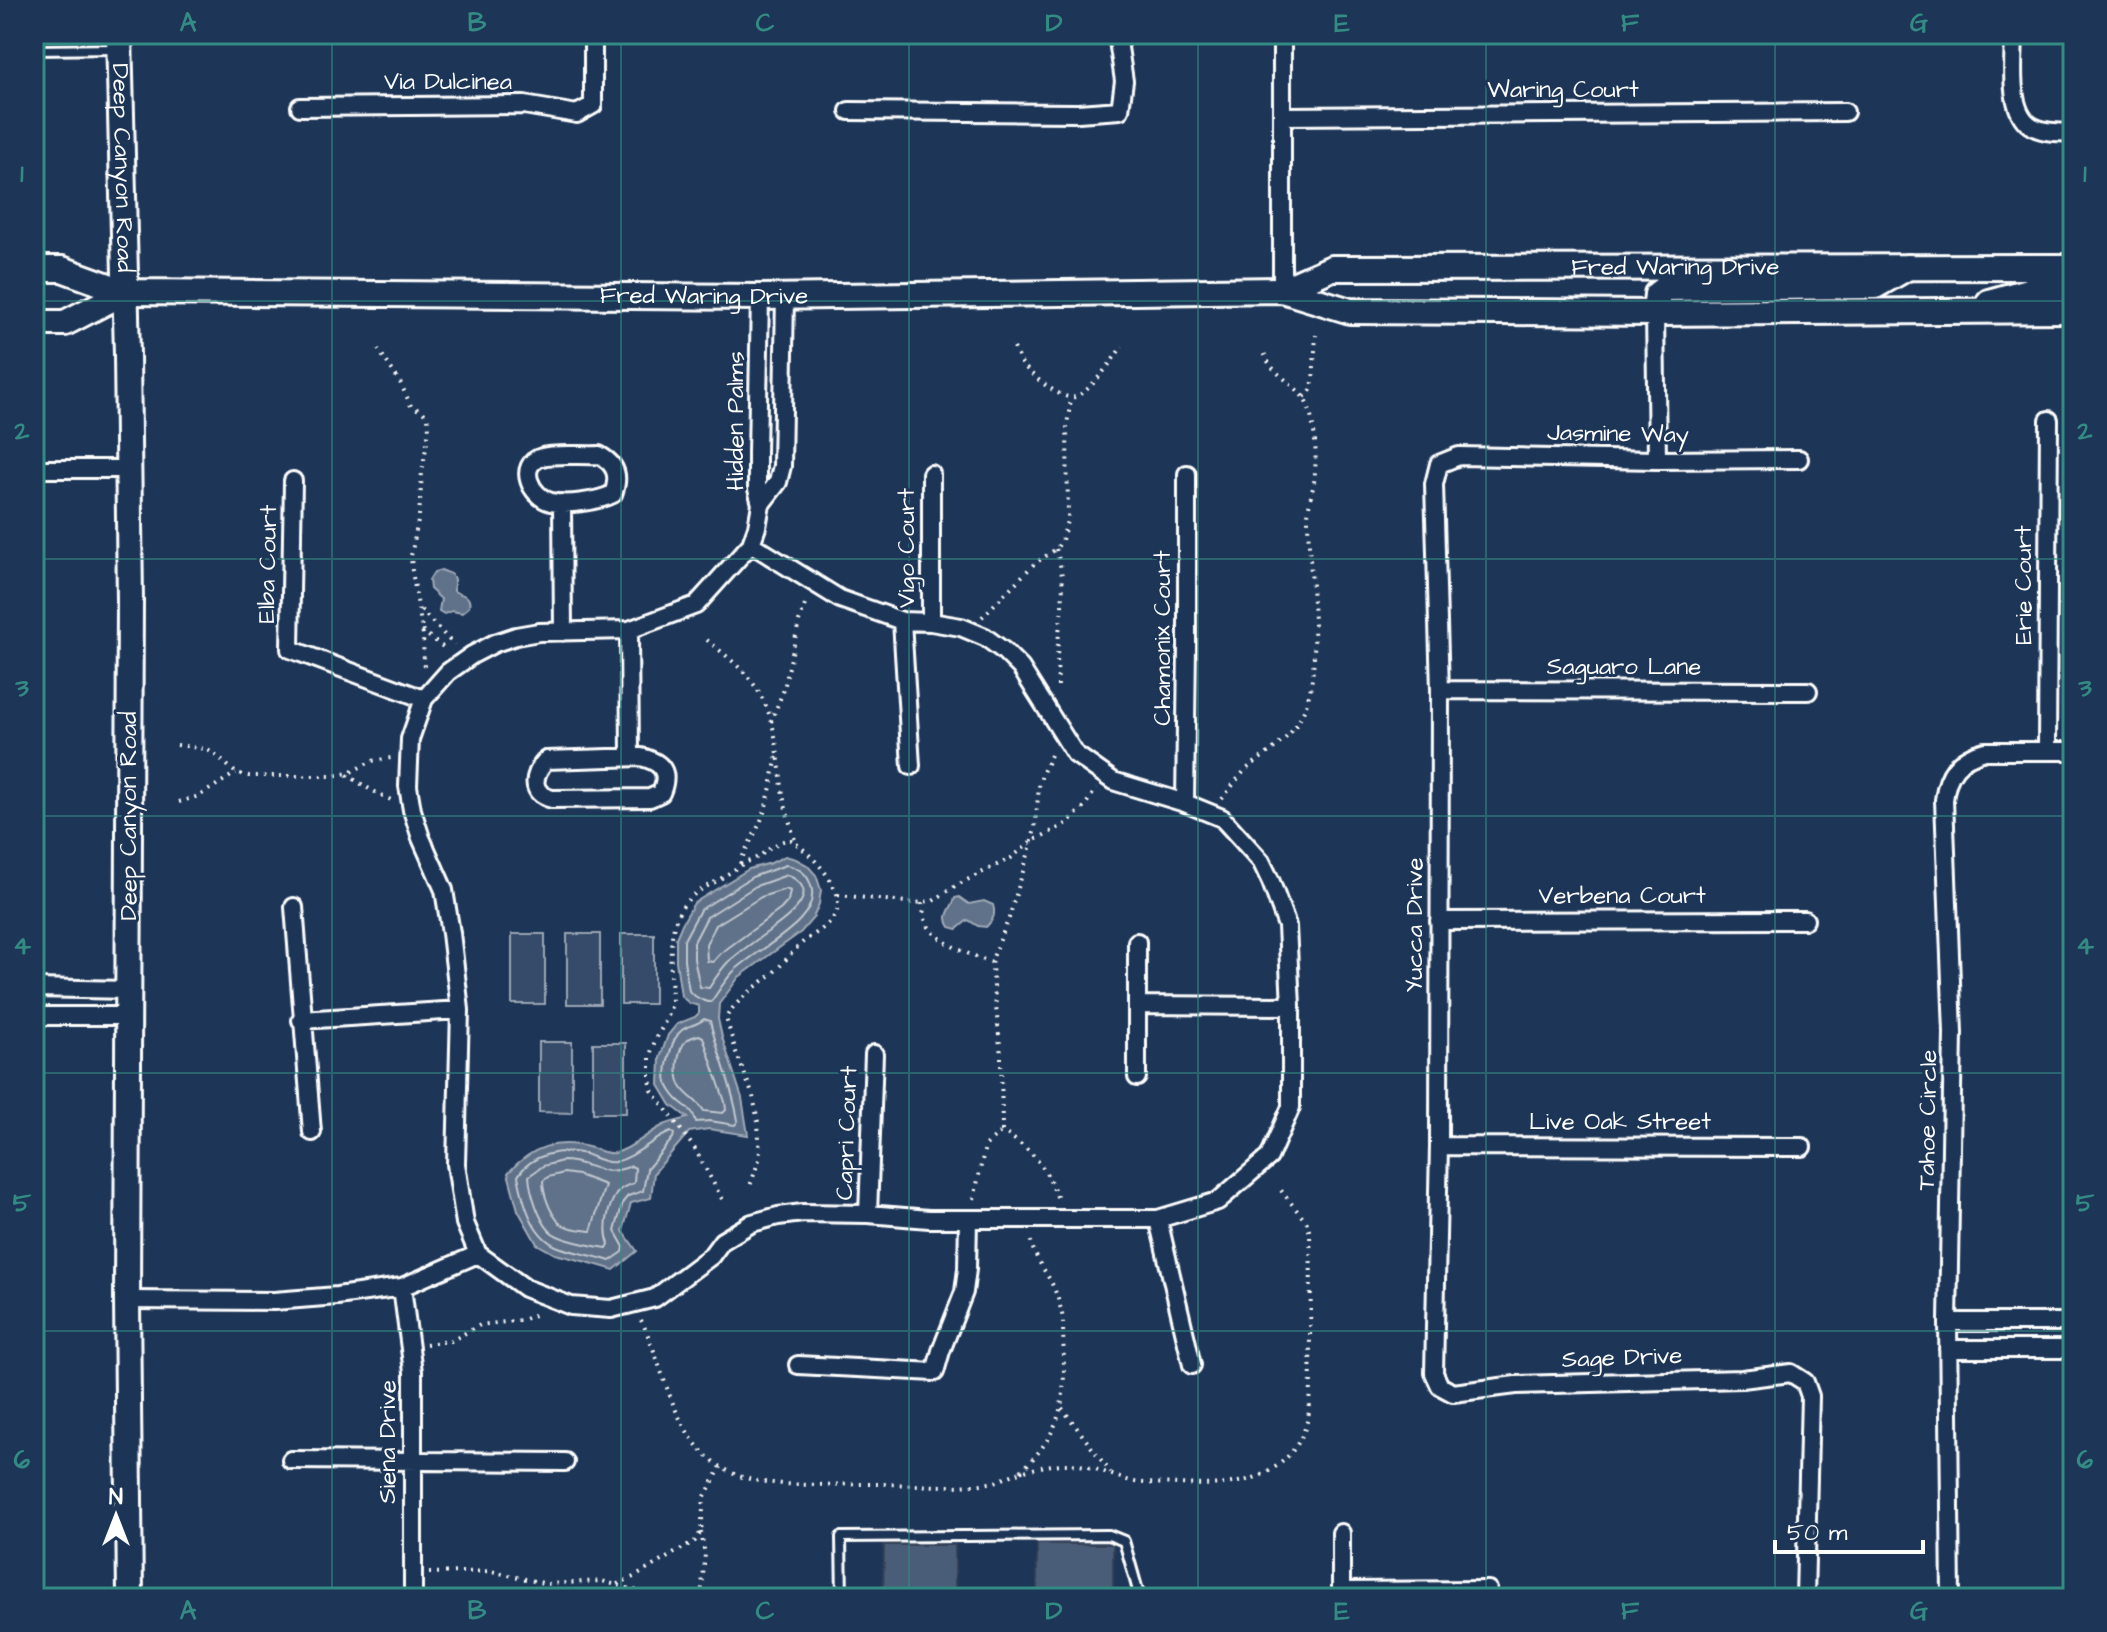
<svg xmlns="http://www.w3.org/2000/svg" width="2107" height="1632" viewBox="0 0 2107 1632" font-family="'Architects Daughter',sans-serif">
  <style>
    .green { fill: #364b69; stroke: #9aa5b4; stroke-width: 2 }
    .water { fill: #617289; stroke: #a0aab8; stroke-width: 2 }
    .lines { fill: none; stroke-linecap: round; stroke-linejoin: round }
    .shore { stroke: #c0c7d0; stroke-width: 2 }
    .building { fill: #4a5d79; stroke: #344155; stroke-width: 2 }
    .lane-casing { stroke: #fff; stroke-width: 14 }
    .street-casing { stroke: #fff; stroke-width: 22 }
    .secondary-casing { stroke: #fff; stroke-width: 30 }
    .path { stroke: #fff; stroke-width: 4; stroke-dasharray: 2 6; stroke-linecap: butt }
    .lane { stroke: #1d3557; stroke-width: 8 }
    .street { stroke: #1d3557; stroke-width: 16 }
    .secondary { stroke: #1d3557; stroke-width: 24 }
    .grid { fill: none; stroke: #338b84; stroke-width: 2; stroke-opacity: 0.55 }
    .labels { text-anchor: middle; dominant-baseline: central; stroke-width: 6; stroke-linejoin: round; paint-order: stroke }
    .street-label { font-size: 24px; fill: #fff; stroke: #1d3557 }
    .neatline { fill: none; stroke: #338b84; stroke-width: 3 }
    .grid-label { font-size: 26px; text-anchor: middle; font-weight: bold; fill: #338b84 }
  </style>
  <rect width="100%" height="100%" fill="#1d3557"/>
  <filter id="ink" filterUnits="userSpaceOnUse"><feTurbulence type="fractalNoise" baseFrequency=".0125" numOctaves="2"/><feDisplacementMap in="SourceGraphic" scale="16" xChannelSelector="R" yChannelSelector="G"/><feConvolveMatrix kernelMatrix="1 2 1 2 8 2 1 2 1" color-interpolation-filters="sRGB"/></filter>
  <g filter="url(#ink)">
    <path class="green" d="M512,934H545V1004H512Z
      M567,934H600V1004H567Z
      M621,934H654V1004H621Z
      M539,1042H572V1113L539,1112Z
      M593,1043H626V1113H593Z"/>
    <path class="water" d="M441,570L451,574L454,579V591C461,596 472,594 469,607L462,613L452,611L444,614L439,611L441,599L430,589L429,580L434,572Z
      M785,856L796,859L807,865L816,875L821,890L819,904L813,918L801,932L739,977L719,1004L718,1019L722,1037L742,1098L748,1135L709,1129L689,1132L654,1173L651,1198L631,1203L623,1231L637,1251L614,1270L587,1262L555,1254L537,1244L518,1210L508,1173C532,1146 557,1138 592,1148C599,1150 608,1155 615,1153C634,1148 647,1133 664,1125C671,1122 680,1120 688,1118L671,1105L659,1085L660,1058L668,1035L677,1024L695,1017L699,1013V1006L689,1003L681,996L676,961V938L682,924L694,903L749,869L771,863Z
      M959,897L969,904L984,901L993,905C996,915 993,920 986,927L978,926L968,920L957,929L950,927C942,915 952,909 955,898Z"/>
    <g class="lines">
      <path class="shore" d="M786,865C797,867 806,872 810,883C826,920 755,949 733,972C725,980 718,992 711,1002C706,1003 693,996 689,991L684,960V940L700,910L752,877Z
        M787,875C826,891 786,919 769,931C756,940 741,951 728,962C721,969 715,979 709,988L700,987L694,959V942L707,917L756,886Z
        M786,889L790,891L788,901L781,909L721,953L713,962L707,961L706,944L716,925L761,897Z
        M704,1019L710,1021C718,1055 733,1087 738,1121L735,1125L710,1121L696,1122C691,1106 688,1110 677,1099C674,1096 668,1088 667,1083C664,1071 671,1038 682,1030C689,1025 698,1025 704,1019Z
        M699,1035L703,1037L725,1102L726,1110L723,1113L704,1111C698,1101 688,1097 682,1088C674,1076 677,1049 687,1040C689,1038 696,1036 699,1035Z
        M671,1132L674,1134L673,1138L647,1169L643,1191L628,1196L623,1202L615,1231L624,1247L623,1252L610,1261C593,1255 570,1252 556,1246C531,1234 523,1201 518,1176C531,1154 561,1148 585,1154C594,1157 606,1164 615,1162C636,1157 652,1139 671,1132Z
        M562,1161C591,1161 600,1179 631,1166L635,1168L634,1183C628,1185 621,1187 617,1193C608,1205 603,1230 609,1244L607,1248C594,1246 559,1240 550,1231C539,1220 530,1192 529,1176L543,1166Z
        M564,1173L578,1175L605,1185L591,1231C582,1230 567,1229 560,1223C550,1213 543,1194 543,1181L548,1177Z"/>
    </g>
    <path class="building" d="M1037,1544H1113V1598H1037Z
      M884,1545H955V1598H883Z"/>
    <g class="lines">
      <defs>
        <path id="lane" d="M34,50L117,49
          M842,1598L841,1537L1109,1535L1124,1541L1140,1598"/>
        <path id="street" d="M2014,34C2014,59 2007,109 2030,125C2042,133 2059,132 2073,133
          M300,107L524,105L577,114L593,105V34
          M849,111L1078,113L1120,110L1124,81L1117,34
          M1282,116L1845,112
          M1282,290V34
          M1655,313L1657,460
          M599,455C616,464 620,476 613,494C599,501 566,506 551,502C531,497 516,465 542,457C554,453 585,456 599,455Z
          M1799,459L1657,460L1459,456L1439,464L1434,484L1440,690L1439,1146L1434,1373L1440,1386L1453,1393L1516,1385L1742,1379L1791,1373L1805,1382L1810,1396L1805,1598
          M34,469H128
          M931,474V622
          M293,481L290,649L424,699
          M562,503L563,632
          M761,504L778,482L782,466L785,296
          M751,544L840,599L902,621L931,622L961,627L985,637L1004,651L1021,668L1075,754L1113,781L1185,803L1222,818L1261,861L1271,882L1287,926L1291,1006V1107L1269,1157L1218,1201L1158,1219H929L868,1214L803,1213L778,1216L752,1223L722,1241L711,1256L655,1298L611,1309L571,1306L525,1288L478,1254L465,1223L456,1164L460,1010L451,933L444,890L421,838L412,810L408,786L410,739L424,699L448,672L472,655L495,643L516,636L539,632L629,630L696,605L751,544L757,527L761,504L757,489V453L760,297
          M902,621L911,766
          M629,630L630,757
          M1440,690L1808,691
          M2047,750L2049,420
          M641,757C662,762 670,772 661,793L650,798L552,799C529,793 533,775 546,760Z
          M1185,803L1187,646V474
          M294,907L312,1132
          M1439,921L1805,920
          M1137,942V1077
          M34,988L128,990
          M1137,1005L1291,1006
          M34,1016H128
          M301,1020L460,1010
          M1439,1146L1802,1147
          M868,1214L874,1054
          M1158,1219L1192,1365
          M402,1287L413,1372V1598
          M127,1300L274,1301L337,1296L402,1287L478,1254
          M1948,1322H2073
          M1948,1349H2073
          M798,1365L935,1372L941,1351L964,1292L967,1269L968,1219
          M291,1460L565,1462
          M1341,1591L1488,1590
          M1341,1598V1533
          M1951,1598L1948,1322L1953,1033L1944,800C1947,773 1958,758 1985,751H2073"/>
        <g id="secondary">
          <path id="s1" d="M119,34L127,355L130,601L127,1300L130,1598"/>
          <path id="s2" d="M34,269H62L125,292L760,297L1282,290L1350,311L1655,313L2073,310"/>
          <path id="s3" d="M1282,290L1332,268L2073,267"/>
          <path d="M1989,302L2031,290L2073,288"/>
          <path d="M1655,313L1657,294L1665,288L1875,286L1908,267"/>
          <path d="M34,323H65L125,292"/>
        </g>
      </defs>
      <use href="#lane" class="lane-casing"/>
      <use href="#street" class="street-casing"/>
      <use href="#secondary" class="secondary-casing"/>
      <path class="path" d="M1014,348C1017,354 1019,360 1023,365C1031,375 1062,401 1075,397C1089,393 1114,359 1122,346
        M378,349L400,382L411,406L423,412L428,418L429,430L422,472L419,516L411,556L412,571L423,635L424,670
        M1304,397L1311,390L1313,382L1316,335
        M1056,549C1068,588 1061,606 1058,644C1056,660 1058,675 1058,690
        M421,610L454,645
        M982,617L1034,564L1056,549L1062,540L1068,517L1067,425L1071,399
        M422,631L447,650
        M707,640C723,653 740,666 752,682C777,714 778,757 783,795C786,811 791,827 796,843
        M771,722L784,689L799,622L806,602
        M177,745L206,749L217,756L236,773L249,776H331L349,773L372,761L391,758
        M1051,755L1042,774L1039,786L1035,828L1031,845L1009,918L993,957L992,967L1001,1056L1002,1131C1035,1153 1043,1162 1058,1199
        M347,775L371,790L391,800
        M1222,799C1230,790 1238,776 1249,767C1269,752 1289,740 1301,717C1326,669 1308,572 1308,518C1308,505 1312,494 1314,482C1317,458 1316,432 1309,409C1300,381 1268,377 1263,348
        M179,802L199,796L236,773
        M740,864C745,849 753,838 760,823C769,802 773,777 777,754
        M838,895L915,903L933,901L957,885L1011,858L1031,842L1066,824L1084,807L1096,789
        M922,903C923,909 924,916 926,922C935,942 972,956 991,962
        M722,1199L695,1149L652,1090L650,1079V1055L655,1041L669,1014L672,1003C672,970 663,921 691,897C698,891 708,886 717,881C730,873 740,864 754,859C767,853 775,840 791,840C810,852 849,891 835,915C827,928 813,934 802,943C791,953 782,965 771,975C757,986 734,1002 726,1018L736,1052L753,1096L758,1122L760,1157L750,1186
        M974,1199L985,1146L1002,1131
        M641,1320C667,1372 672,1443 730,1472C767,1491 838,1483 880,1484C916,1484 953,1489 989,1483C999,1482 1008,1476 1017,1473C1032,1469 1050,1464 1065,1464C1089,1463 1112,1477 1135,1482C1149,1484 1164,1483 1177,1484C1220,1486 1265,1487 1294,1449C1318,1417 1309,1374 1310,1337C1311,1303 1311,1269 1310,1234L1307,1223L1280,1189
        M426,1344L451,1341L480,1325L522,1320L537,1314
        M1062,1408L1111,1473
        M1021,1471C1074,1421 1063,1384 1063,1319C1061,1308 1058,1298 1054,1288C1047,1272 1034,1258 1031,1241
        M701,1532L705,1554L701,1598
        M429,1573L491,1571L547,1584L602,1581L663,1598
        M617,1584L636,1576L695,1541L701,1532L704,1498L721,1467"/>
      <use href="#lane" class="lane"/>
      <use href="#street" class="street"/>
      <use href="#secondary" class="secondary"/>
    </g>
  </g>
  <path class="grid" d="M332,34V1598M621,34V1598M909,34V1598M1198,34V1598M1486,34V1598M1775,34V1598M34,301H2073M34,559H2073M34,816H2073M34,1073H2073M34,1331H2073"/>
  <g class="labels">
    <g class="street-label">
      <text x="448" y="82">Via Dulcinea</text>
      <text x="1563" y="90">Waring Court</text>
      <text stroke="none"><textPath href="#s1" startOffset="134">Deep Canyon Road</textPath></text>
      <text stroke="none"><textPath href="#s3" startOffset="398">Fred Waring Drive</textPath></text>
      <text stroke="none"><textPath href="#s2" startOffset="674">Fred Waring Drive</textPath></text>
      <text transform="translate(736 421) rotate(-90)">Hidden Palms</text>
      <text transform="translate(1618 434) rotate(1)">Jasmine Way</text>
      <text transform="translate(907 548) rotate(-90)">Vigo Court</text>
      <text transform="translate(268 564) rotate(-89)">Elba Court</text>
      <text transform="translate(2024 585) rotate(-90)">Erie Court</text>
      <text transform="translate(1163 638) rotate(-90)">Chamonix Court</text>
      <text x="1624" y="667">Saguaro Lane</text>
      <text transform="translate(129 816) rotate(-90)">Deep Canyon Road</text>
      <text x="1622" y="896">Verbena Court</text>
      <text transform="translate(1415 925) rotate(-90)">Yucca Drive</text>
      <text transform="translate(1928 1120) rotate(-89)">Tahoe Circle</text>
      <text x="1620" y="1122">Live Oak Street</text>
      <text transform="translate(847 1133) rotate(-88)">Capri Court</text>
      <text transform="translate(1622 1358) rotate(-2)">Sage Drive</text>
      <text transform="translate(388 1442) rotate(-90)">Siena Drive</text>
    </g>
  </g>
  <rect width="2107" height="1632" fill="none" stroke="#1d3557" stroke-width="88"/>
  <g transform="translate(116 1516)" stroke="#1d3557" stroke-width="6" paint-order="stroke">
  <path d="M0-6L14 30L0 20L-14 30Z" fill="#ffffff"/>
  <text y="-12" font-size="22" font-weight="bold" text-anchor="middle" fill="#ffffff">N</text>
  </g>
  <path d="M1775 1540v12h148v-12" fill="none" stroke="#ffffff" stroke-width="4"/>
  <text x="1787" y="1540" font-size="24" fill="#ffffff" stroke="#1d3557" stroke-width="6" paint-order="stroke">50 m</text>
  <rect x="44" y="44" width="2019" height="1544" class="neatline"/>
  <g class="grid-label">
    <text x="188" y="31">A</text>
    <text x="477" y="31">B</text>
    <text x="765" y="31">C</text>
    <text x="1054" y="31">D</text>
    <text x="1342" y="31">E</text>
    <text x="1630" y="31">F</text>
    <text x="1919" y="31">G</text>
    <text x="22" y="182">1</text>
    <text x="2085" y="182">1</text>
    <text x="22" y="439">2</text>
    <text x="2085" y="439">2</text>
    <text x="22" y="696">3</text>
    <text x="2085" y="696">3</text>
    <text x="22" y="954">4</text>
    <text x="2085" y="954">4</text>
    <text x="22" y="1211">5</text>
    <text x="2085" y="1211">5</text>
    <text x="22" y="1468">6</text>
    <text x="2085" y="1468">6</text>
    <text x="188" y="1619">A</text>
    <text x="477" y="1619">B</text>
    <text x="765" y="1619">C</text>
    <text x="1054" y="1619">D</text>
    <text x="1342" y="1619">E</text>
    <text x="1630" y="1619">F</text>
    <text x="1919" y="1619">G</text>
  </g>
</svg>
